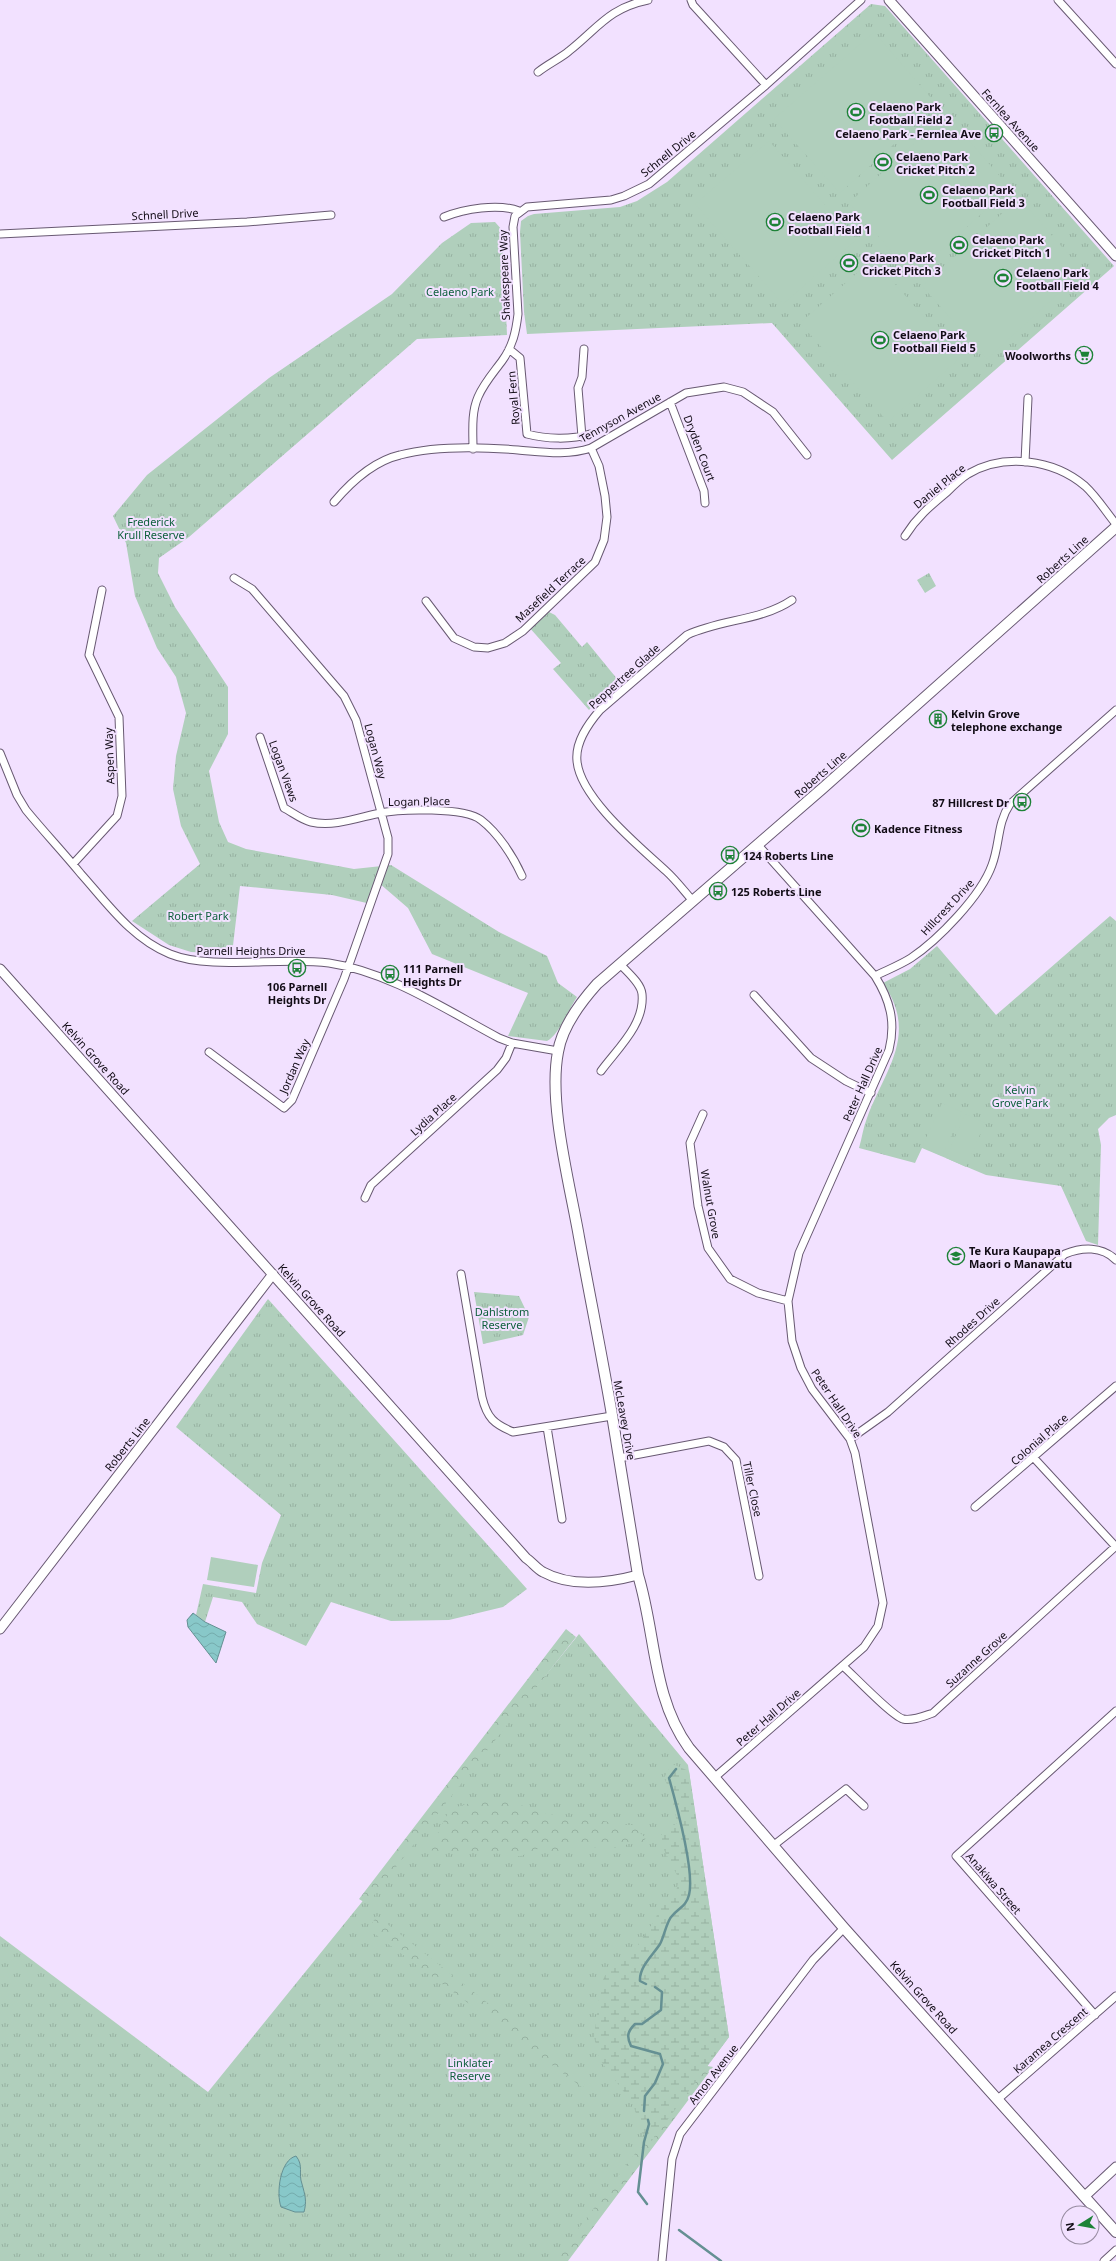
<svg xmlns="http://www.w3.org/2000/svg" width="1116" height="2261" viewBox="0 0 1116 2261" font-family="'Noto Sans',sans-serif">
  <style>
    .grass { fill: url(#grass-tufts) }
    .forest { fill: url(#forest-crowns) }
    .wetland { fill: url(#wetland-marsh) }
    .pitch { fill: #b0cfbc }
    .water { fill: url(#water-waves); stroke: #659093 }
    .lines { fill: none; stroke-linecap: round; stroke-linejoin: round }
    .stream { stroke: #659093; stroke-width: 2.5 }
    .minor-casing { stroke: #685972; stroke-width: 9 }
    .tertiary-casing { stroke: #685972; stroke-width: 11 }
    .secondary-casing { stroke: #685972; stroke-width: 12 }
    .minor { stroke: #fff; stroke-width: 7 }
    .tertiary { stroke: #fff; stroke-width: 9 }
    .secondary { stroke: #fff; stroke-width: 10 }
    .labels { text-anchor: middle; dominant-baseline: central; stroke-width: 4; stroke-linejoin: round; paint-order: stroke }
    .poi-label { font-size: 11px; font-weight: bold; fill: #120c16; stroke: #f2e1ff; text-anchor: start }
    .street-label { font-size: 11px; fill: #120c16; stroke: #f2e1ff }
    .park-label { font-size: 11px; fill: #0d5f3b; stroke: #f2e1ff }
  </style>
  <defs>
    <pattern id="grass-tufts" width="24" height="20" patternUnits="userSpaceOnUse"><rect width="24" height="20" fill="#b0cfbc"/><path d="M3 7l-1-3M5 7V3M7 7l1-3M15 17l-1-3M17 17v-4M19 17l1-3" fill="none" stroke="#96b1a1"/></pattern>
    <pattern id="forest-crowns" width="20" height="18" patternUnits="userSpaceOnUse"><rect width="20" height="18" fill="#b0cfbc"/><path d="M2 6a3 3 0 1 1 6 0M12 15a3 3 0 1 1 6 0" fill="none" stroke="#96b1a1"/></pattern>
    <pattern id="wetland-marsh" width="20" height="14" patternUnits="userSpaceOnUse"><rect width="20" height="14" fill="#b0cfbc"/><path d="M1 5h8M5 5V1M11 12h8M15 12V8" fill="none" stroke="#96b1a1"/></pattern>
    <pattern id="water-waves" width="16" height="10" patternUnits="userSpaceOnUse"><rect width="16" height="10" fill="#88c8c9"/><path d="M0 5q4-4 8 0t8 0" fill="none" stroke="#74abac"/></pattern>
  </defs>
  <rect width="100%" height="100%" fill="#f2e1ff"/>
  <path class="grass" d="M871,4L885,6L1114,266L892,460L772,323L527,334L524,312L520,232L521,221L528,216L534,214L620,207L637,201L667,182Z
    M495,222L502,230L507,335L417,339L189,537L159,558L158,573L175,607L228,687V734L209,771L219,822L228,842L246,849L354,869L391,865L499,932L547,956L558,983L577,997C569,1009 558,1036 547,1041L508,1036L528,993L432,954L408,908L379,883L371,904L332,895L240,886L232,954L191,952L169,945L132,921L200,864L181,826L173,789L176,756L186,713L176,677L157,648L135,596L126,543L113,516L147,475L269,378L392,294L442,243L471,223Z
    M929,573L936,586L925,593L917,580Z
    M545,610L555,615L582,647L587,642L618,680L589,710L553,669L561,663L528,626Z
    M1110,916L1116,921V1115L1109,1118L1098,1129L1101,1145L1098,1245L1086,1241L1061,1186L986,1175L922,1148L915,1163L859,1148C862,1138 863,1128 867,1118C885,1069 919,1035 883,983L910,969L937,946L996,1015Z
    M474,1292L519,1296L529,1317L523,1335L483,1344Z
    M268,1299L527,1589L503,1607L449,1620L391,1621L331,1602L306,1646L257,1624L242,1602L213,1597L205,1622L196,1615L203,1584L256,1593L262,1563L281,1515L176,1427Z
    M579,1634L688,1765L729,2037L561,2261H0V1936L208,2092Z"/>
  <path class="forest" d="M566,1629L576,1637L367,1904L359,1899Z
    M505,1800L545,1813L572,1819L583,1815L619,1825H637L640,1833L646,1838L642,1843L628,1844L618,1848L573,1847L562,1854L537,1849L521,1856H505L490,1851L457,1854L429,1850L450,1809L470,1803Z
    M377,1916L587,2081L583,2088L368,1929Z
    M702,2065L713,2067L568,2261H554Z"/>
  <path class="wetland" d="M672,1764L689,1771L729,2037L651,2142L642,2133L633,2104L600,2060L594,2037L601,1984L608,1969L629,1958L656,1918L660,1903L675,1896L679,1879L662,1846V1833L677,1823L672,1795L664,1778Z"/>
  <path class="pitch" d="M874,32L937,105L840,193L774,119Z
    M946,114L1010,188L913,276L849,203Z
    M769,141L856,240L783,304L695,204Z
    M1019,198L1083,271L987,359L922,286Z
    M873,259L960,358L888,422L800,323Z
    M942,1103L962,1112L942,1156L922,1147Z
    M965,1114L985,1123L966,1167L946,1158Z
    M211,1557L258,1565L254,1587L207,1580Z"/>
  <path class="water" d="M193,1613L205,1622L226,1632L216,1663L188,1627L187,1620Z
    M296,2156C304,2166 298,2173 302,2184C305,2195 307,2201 304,2212H295L281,2207C276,2193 280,2160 296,2156Z"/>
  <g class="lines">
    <path class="stream" d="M646,1984L640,1981C639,1967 653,1955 660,1944C664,1937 667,1920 672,1916C678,1908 686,1907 689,1895C695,1872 676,1803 669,1778L676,1769
      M644,2111L645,2096L655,2083L663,2064L660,2054L631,2046C626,2036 628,2031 635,2024H642L661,2010L662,1992L655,1987
      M647,2204L638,2192L644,2142L649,2124L648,2120
      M679,2230L721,2261"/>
    <defs>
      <path id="minor" d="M691,0L693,5L766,85
        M1058,0L1116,64
        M538,72C548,64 561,58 569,51C598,28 609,8 648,0
        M444,217C464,209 498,203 519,211
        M0,234L247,222L331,215
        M509,349L520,358L527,434C546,439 571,440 590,434
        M670,402L704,491L705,503
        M582,437L578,388L582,377L584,349
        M473,449C473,432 471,413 478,397C484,383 494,372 502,361C513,346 516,331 518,314L513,227L515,216L527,207L611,200L624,196L649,184L766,85L861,0
        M1025,462L1028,398
        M334,502C351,482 374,461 400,455C434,446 483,447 518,450C543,452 567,456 591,448L686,393L724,387L743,392L773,412L807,455
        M905,536C917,517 929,507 947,492C953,486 960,479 968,474C1004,453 1053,459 1085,486C1097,497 1106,512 1116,524
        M426,601L454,638L474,647L488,648L505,643L523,631L595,562L604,540L607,517L605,496L599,466L591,448
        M260,737L284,808C292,812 302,820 311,822C334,827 357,818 380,813C400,809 465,807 481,820C498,833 513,856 522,876
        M0,753L17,795L26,810C44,832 63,852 81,874C107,903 132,939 170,954C212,971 281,956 329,963C390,972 446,1010 499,1038L512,1043L558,1051
        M73,864L117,816L122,796L119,717L89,655L102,590
        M693,901C684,891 676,880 666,871C640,847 580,798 577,761C575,742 588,724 600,710L687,635C721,619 761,621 792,600
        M875,976C887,970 900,965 911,958C938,940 981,896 992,865C1000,844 997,823 1010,804L1116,710
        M754,995L811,1058L846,1081L871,1093
        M209,1052L284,1108L292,1100L344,979L388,854V838L356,720L344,696L252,589L234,578
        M601,1071C618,1048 645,1024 642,994C641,983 627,972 620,964
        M703,1114L690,1143L698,1206L708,1248L730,1279L758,1293L788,1301
        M365,1198L371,1185L497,1070L506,1058L512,1043
        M461,1274L482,1397C487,1418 494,1424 513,1432L612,1416
        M547,1427L562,1519
        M850,1439L888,1412L1065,1254C1082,1247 1102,1246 1116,1260
        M619,1458L709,1441L724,1447L736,1460L759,1576
        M1034,1458L1116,1547
        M975,1507L1116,1386
        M843,1666C854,1676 892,1716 903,1719C913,1721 924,1716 933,1713L1116,1546
        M714,1778L864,1647L878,1626L883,1603L855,1453L850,1439L812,1389L801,1368L792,1341L788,1301L799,1253L889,1050C896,1022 890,1000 875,976L758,845
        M774,1845L846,1789L864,1806
        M1095,2015L956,1856L1116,1711
        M998,2099L1116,1996
        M662,2261L672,2159L680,2134L813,1960L844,1928
        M1104,2261L1116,2250"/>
      <path id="tertiary" d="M889,0L1116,256
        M0,969L526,1558C532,1562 537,1569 543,1572C572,1588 608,1583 638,1575
        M0,1629L273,1274
        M1085,2196L1116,2167"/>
      <path id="secondary" d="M1116,527L823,788L597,984C580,1003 562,1027 558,1052C548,1103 570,1185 579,1237C590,1297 602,1356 612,1415C621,1468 629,1522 638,1575C656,1634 652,1697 689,1748L844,1928L1116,2232"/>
    </defs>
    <use href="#minor" class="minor-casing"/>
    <use href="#tertiary" class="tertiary-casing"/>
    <use href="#secondary" class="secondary-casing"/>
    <use href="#minor" class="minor"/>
    <use href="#tertiary" class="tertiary"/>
    <use href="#secondary" class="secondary"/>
  </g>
  <defs>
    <symbol id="stadium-ring" viewBox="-11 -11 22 22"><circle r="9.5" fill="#f2e1ff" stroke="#1d8237" stroke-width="1.5"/><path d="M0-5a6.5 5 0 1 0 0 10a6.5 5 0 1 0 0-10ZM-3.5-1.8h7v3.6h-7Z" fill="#1d8237"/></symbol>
    <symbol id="bus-ring" viewBox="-11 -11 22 22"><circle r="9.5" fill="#f2e1ff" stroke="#1d8237" stroke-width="1.5"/><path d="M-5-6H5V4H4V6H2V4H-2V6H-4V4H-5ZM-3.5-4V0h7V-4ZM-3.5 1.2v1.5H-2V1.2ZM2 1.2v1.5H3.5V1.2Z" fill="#1d8237"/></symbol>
    <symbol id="supermarket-ring" viewBox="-11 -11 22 22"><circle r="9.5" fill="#f2e1ff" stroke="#1d8237" stroke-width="1.5"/><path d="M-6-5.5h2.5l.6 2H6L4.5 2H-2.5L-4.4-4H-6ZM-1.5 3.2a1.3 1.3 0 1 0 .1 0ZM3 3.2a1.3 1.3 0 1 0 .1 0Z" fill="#1d8237"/></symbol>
    <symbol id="building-ring" viewBox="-11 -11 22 22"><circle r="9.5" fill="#f2e1ff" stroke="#1d8237" stroke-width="1.5"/><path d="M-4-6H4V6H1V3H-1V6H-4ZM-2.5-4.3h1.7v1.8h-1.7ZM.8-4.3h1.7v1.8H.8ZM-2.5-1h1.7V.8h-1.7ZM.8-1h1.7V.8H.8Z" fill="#1d8237"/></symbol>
    <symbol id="school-ring" viewBox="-11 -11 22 22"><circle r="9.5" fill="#f2e1ff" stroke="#1d8237" stroke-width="1.5"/><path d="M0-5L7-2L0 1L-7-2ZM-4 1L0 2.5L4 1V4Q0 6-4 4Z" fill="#1d8237"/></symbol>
  </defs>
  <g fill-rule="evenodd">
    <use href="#stadium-ring" x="846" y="102" width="20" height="20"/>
    <use href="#bus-ring" x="984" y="123" width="20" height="20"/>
    <use href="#stadium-ring" x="873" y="152" width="20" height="20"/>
    <use href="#stadium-ring" x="919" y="185" width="20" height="20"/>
    <use href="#stadium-ring" x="765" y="212" width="20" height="20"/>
    <use href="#stadium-ring" x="949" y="235" width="20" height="20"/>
    <use href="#stadium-ring" x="839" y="253" width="20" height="20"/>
    <use href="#stadium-ring" x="993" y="268" width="20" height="20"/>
    <use href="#stadium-ring" x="870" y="330" width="20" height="20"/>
    <use href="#supermarket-ring" x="1074" y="345" width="20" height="20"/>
    <use href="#building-ring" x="928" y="709" width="20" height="20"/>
    <use href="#bus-ring" x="1012" y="792" width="20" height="20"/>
    <use href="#stadium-ring" x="851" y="818" width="20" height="20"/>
    <use href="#bus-ring" x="720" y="845" width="20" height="20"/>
    <use href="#bus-ring" x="708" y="881" width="20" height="20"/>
    <use href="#bus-ring" x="287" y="958" width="20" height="20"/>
    <use href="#bus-ring" x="380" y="964" width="20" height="20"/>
    <use href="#school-ring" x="946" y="1246" width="20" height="20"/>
  </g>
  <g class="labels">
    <g class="poi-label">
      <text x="869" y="106">Celaeno Park<tspan x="869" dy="13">Football Field 2</tspan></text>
      <text x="981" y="133" text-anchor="end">Celaeno Park - Fernlea Ave</text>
      <text x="896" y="156">Celaeno Park<tspan x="896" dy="13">Cricket Pitch 2</tspan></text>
      <text x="942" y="189">Celaeno Park<tspan x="942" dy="13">Football Field 3</tspan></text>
      <text x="788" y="216">Celaeno Park<tspan x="788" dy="13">Football Field 1</tspan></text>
      <text x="972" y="239">Celaeno Park<tspan x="972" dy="13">Cricket Pitch 1</tspan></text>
      <text x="862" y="257">Celaeno Park<tspan x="862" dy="13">Cricket Pitch 3</tspan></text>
      <text x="1016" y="272">Celaeno Park<tspan x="1016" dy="13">Football Field 4</tspan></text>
      <text x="893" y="334">Celaeno Park<tspan x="893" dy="13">Football Field 5</tspan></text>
      <text x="1071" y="355" text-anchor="end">Woolworths</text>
      <text x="951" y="713">Kelvin Grove<tspan x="951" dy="13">telephone exchange</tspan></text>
      <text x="1009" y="802" text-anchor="end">87 Hillcrest Dr</text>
      <text x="874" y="828">Kadence Fitness</text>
      <text x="743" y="855">124 Roberts Line</text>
      <text x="731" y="891">125 Roberts Line</text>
      <text x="403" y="968">111 Parnell<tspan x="403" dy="13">Heights Dr</tspan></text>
      <text x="297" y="986" text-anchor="middle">106 Parnell<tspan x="297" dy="13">Heights Dr</tspan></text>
      <text x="969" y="1250">Te Kura Kaupapa<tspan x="969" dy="13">Maori o Manawatu</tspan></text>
    </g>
    <g class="street-label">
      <text transform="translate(1011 120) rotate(48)">Fernlea Avenue</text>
      <text transform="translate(668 153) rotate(-39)">Schnell Drive</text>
      <text transform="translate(165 214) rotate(-3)">Schnell Drive</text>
      <text transform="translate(504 275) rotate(-92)">Shakespeare Way</text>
      <text transform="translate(513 398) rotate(-95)">Royal Fern</text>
      <text transform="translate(620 417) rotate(-29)">Tennyson Avenue</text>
      <text transform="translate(700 448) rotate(69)">Dryden Court</text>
      <text transform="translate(939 486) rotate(-39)">Daniel Place</text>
      <text transform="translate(1062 559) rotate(-42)">Roberts Line</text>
      <text transform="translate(550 589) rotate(-43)">Masefield Terrace</text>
      <text transform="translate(624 676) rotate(-42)">Peppertree Glade</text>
      <text transform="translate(376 751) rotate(75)">Logan Way</text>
      <text transform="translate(109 756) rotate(-92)">Aspen Way</text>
      <text transform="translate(284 771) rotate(70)">Logan Views</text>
      <text transform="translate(820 774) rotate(-41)">Roberts Line</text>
      <text transform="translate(419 801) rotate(-1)">Logan Place</text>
      <text transform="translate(947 907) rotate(-47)">Hillcrest Drive</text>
      <text x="251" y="950">Parnell Heights Drive</text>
      <text transform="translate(96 1058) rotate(48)">Kelvin Grove Road</text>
      <text transform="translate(294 1066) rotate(-66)">Jordan Way</text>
      <text transform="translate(862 1084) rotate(-66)">Peter Hall Drive</text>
      <text transform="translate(433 1114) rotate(-42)">Lydia Place</text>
      <text transform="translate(711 1204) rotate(80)">Walnut Grove</text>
      <text transform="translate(312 1300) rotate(48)">Kelvin Grove Road</text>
      <text transform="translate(972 1322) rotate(-42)">Rhodes Drive</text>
      <text transform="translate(837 1403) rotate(56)">Peter Hall Drive</text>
      <text transform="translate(625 1420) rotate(80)">McLeavey Drive</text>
      <text transform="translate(1039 1439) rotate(-41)">Colonial Place</text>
      <text transform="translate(127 1444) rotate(-52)">Roberts Line</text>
      <text transform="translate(753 1489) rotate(78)">Tiller Close</text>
      <text transform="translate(976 1659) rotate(-42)">Suzanne Grove</text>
      <text transform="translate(768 1717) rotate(-41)">Peter Hall Drive</text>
      <text transform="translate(994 1883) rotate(49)">Anakiwa Street</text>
      <text transform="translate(924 1997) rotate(48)">Kelvin Grove Road</text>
      <text transform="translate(1050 2040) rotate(-41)">Karamea Crescent</text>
      <text transform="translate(713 2074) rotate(-52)">Amon Avenue</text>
    </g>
    <g class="park-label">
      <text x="460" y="291">Celaeno Park</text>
      <text x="151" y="521">Frederick<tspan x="151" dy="13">Krull Reserve</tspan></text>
      <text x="198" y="915">Robert Park</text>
      <text x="1020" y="1089">Kelvin<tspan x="1020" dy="13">Grove Park</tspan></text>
      <text x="502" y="1311">Dahlstrom<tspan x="502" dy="13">Reserve</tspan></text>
      <text x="470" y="2062">Linklater<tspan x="470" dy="13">Reserve</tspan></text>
    </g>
  </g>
  <g transform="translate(1080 2225) rotate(259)"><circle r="19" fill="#f2e1ff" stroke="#988ca2"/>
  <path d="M0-3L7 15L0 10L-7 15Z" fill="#1d8237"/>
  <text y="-6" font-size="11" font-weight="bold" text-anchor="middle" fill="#120c16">N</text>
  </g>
</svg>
